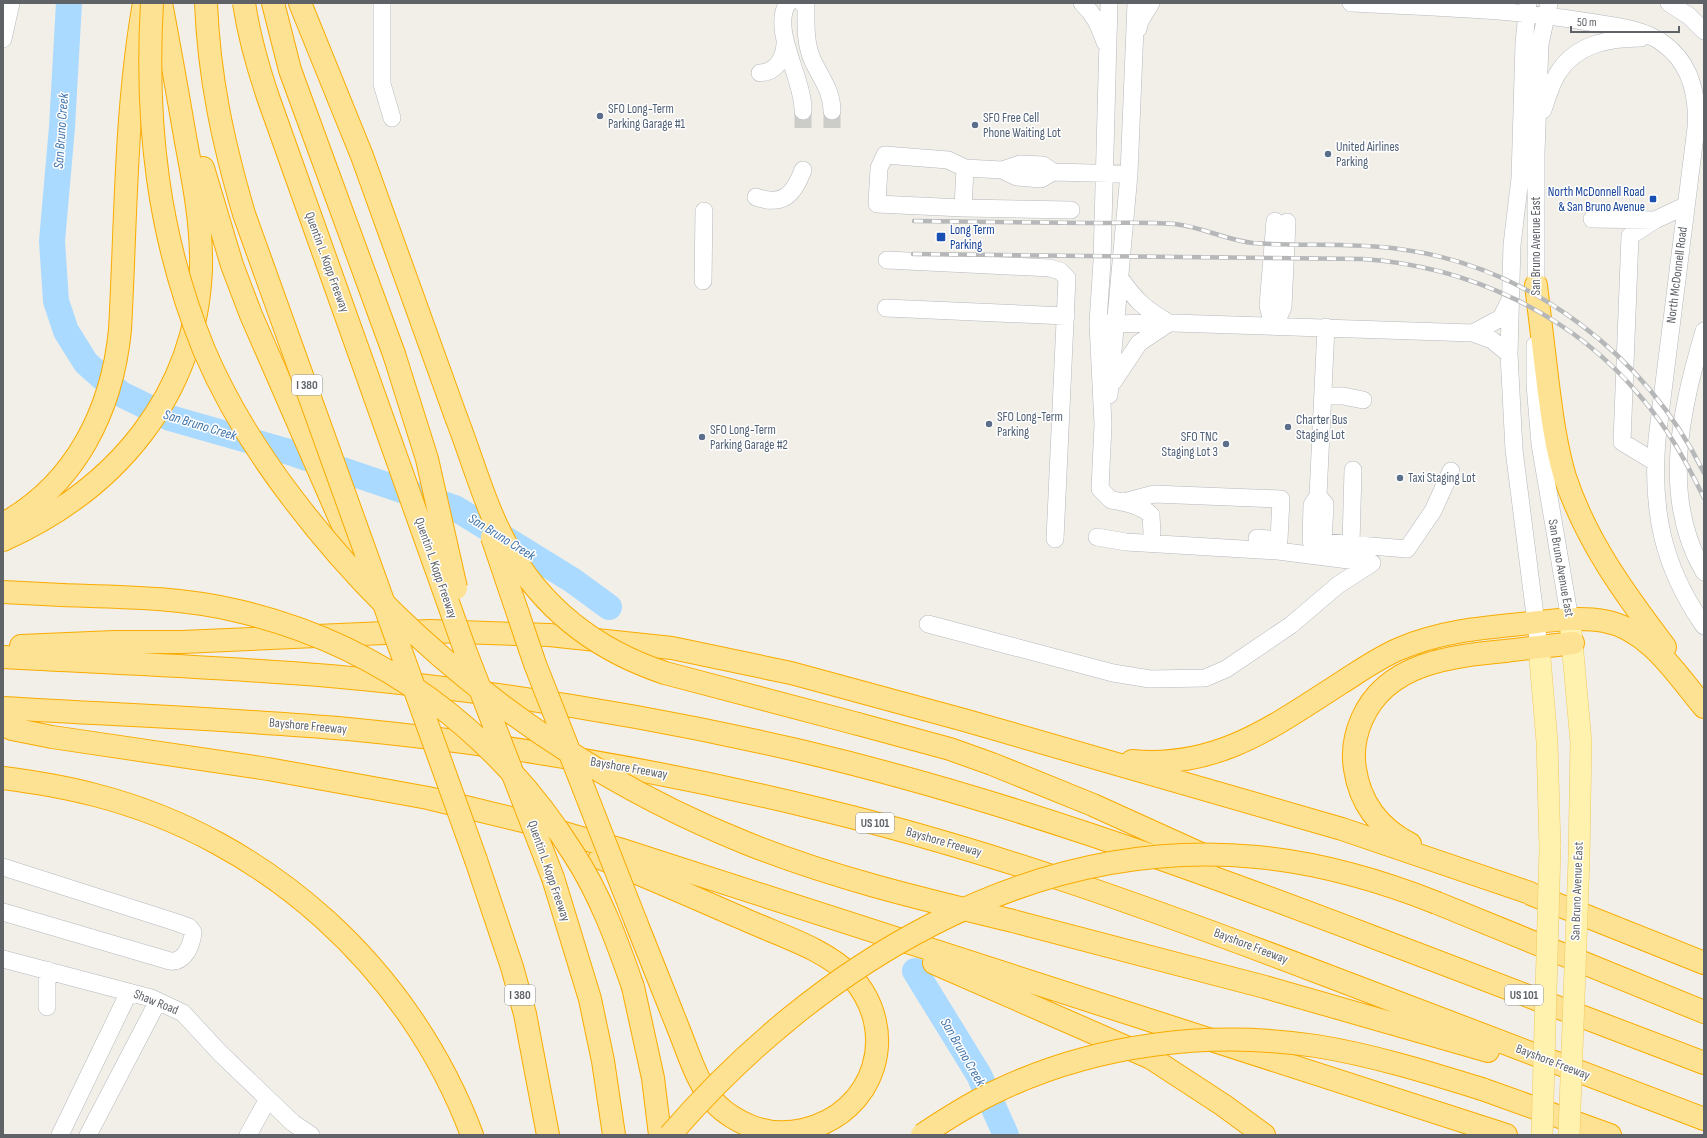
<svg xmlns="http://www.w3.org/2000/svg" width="1707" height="1138" viewBox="0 0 1707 1138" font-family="'Sofia Sans Condensed',sans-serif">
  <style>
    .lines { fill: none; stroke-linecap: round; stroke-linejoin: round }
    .river { stroke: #aadaff; stroke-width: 26 }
    .minor-tunnel { stroke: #ccccc8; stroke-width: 17; stroke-dasharray: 17 8; stroke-linecap: butt }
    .minor-casing { stroke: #b5b8bc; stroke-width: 18 }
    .major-casing { stroke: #f2c960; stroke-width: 22 }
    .highway-casing { stroke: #f9ab00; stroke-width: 24 }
    .minor { stroke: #fff; stroke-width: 17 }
    .major { stroke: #fff2af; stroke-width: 21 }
    .highway { stroke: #fde293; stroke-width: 22 }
    .rail-casing { stroke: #b6b7b8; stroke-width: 4.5 }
    .rail { stroke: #fff; stroke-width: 3; stroke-dasharray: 9; stroke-linecap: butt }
    .major-bridge-casing { stroke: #f2c960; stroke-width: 22; stroke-linecap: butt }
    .highway-bridge-casing { stroke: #f9ab00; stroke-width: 24; stroke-linecap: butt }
    .major-bridge { stroke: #fff2af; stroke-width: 21 }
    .highway-bridge { stroke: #fde293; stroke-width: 22 }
    .service-dot { fill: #5c6f8a; stroke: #fff; stroke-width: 1.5 }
    .transit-dot { fill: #1a4fb4; stroke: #fff; stroke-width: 1.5 }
    .labels { text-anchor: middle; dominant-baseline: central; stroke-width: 3; stroke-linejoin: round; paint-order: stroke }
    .shield { fill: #fff; stroke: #8f9295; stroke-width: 1 }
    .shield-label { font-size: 12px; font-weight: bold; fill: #5f6368 }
    .service-label { font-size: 13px; fill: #4e5e75; stroke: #fff; text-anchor: start }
    .transit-label { font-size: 13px; fill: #164399; stroke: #fff; text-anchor: end }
    .street-label { font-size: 13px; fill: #5f6368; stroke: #fff }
    .water-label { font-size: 14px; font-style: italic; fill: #4174aa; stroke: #fff }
  </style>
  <rect width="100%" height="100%" fill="#f1efe8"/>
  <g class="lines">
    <path class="river" d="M69,3L62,127L52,241L56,301L66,331L86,363L121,394L170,418L289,452L455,508L572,580L609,607
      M915,971L979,1075L1006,1135"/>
    <path class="minor-tunnel" d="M803,111V128
      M832,128V111"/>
    <defs>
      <path id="minor" d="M382,3V84L392,118
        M788,3C770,29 804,79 803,111
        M802,3L806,7C806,25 805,42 812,59C820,77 832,90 832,111
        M1082,3C1095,15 1099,26 1105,42
        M1109,3L1102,261L1098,323L1103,425L1100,489L1111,500C1125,502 1141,505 1151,515L1152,533
        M1351,3C1431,7 1510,9 1589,22C1614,26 1643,28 1664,44C1691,64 1698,96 1696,128L1657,439C1651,511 1663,567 1704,626
        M1528,3L1524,43L1520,178L1512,245L1509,354L1514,450L1539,647
        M1669,3L1689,16L1704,31
        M1138,29L1140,21L1151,3
        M3,39L11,3
        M760,73C776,72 784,59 785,44
        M1543,110C1547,98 1551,84 1558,73C1576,44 1609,38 1641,38
        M965,168L963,208L877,204L879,168L885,155L948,160L965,168L1002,170L1020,164L1043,165L1053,172
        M1002,170L1017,177L1041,179L1053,172L1129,174
        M756,197C783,207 794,194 803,170
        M963,208L1071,210
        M1592,219L1655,220
        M887,260L1050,268L1060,271L1067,278L1055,539
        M1120,278C1136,301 1145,309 1169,323
        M703,281L704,211
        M1536,296V153L1540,44L1549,3
        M886,308L1066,316
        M1106,323C1129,325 1151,322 1173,323C1273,327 1373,329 1473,333L1492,340L1509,354
        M1274,327L1283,307L1287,222
        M1274,327L1268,306L1275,221
        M1326,327L1318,496L1312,505L1311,541L1407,549L1433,511L1451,471
        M1704,331C1681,410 1660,497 1704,572
        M1473,333L1501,318L1509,302
        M1535,345V384L1540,444L1570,620
        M1113,382L1139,343L1169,323
        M1109,395L1129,174L1136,3
        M1323,396H1343L1363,400
        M1655,462L1622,442L1630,236L1655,220L1685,206
        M1318,496L1325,504L1323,542
        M1124,502L1154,494L1281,499L1279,540L1257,538
        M1351,544L1353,470
        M928,624L1113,673L1150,679L1205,678L1226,669L1291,625L1338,585L1372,563L1278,551L1126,542L1097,537
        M3,867L175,922L189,927L193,932C192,944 185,963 170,961L3,912
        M3,959L151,998L183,1013L220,1053L293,1123L311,1135
        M47,1007V970
        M60,1135L129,992
        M88,1135L158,1001
        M248,1135L268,1099"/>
      <path id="major" d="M1570,620L1581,742L1579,859
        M1539,647L1547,742L1550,848"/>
      <path id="highway" d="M273,3L290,70L394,354
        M300,3L362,156L456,417
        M203,168L232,265L251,315L361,567
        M1536,285C1540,318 1544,351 1548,385C1552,416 1556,447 1565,477C1586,541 1625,594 1665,647
        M3,524C76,484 112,410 120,330C126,221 125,111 144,3
        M3,540C115,490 196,396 201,269C202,226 194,184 186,142C178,96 170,49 161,3
        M3,592L62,595
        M21,646L114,642H182L430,631L549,635L672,648L791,673L964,720L1342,829L1530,893
        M3,657C112,663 221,667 330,676C489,690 646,715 801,751C999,798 1184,865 1373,937C1483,979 1594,1021 1704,1063
        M3,708C118,715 233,719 348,729C506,744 664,771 819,809C995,851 1163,913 1331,977C1456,1024 1580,1072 1704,1119
        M858,724L950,749L992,764L1093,805L1210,858
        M3,725L12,729L52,737L268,769L428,798L523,821L619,849L1506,1135
        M1132,761C1217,769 1274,726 1341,683C1360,671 1378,658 1399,649C1438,632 1479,628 1521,624C1548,621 1578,616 1604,621C1649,629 1677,675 1704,707
        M3,778C34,782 65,787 95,795C267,839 410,969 472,1135
        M1410,844C1379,828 1360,803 1355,769C1352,751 1355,735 1362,719C1387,662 1453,656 1506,651C1528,648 1551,646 1573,643
        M600,858C649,877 697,899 746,920C779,935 826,949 851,976C901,1031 876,1113 803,1130C785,1134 767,1133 750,1126C738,1121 727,1115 717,1105C698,1086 689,1055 679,1030C665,994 650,958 636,922
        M476,860L512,967L525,1014L548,1135
        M553,878L590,999L603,1061L614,1135
        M1531,894L1704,963
        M1437,903L1704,1012
        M1013,921L1265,987L1488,1051
        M934,963L1151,1058L1223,1105L1264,1135
        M633,987L653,1078L660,1135
        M1482,1089L1610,1135"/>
    </defs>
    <use href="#minor" class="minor-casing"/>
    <use href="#major" class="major-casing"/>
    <use href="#highway" class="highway-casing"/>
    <use href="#minor" class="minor"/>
    <use href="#major" class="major"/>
    <use href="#highway" class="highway"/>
    <defs>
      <path id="rail" d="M914,221C971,222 1029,222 1087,223C1116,223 1146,222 1175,224C1202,227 1226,240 1253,243C1301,247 1350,242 1399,249C1530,266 1646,355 1704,473
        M913,254L1363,259C1468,266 1572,314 1640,396C1667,427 1686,461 1704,498"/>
    </defs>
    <use href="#rail" class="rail-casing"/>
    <use href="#rail" class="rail"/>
    <defs>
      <path id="major-bridge" d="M1542,1135L1550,848
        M1569,1135L1579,859"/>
      <path id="highway-bridge" d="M152,3C145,124 158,237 204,350C227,404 257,452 293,499C408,651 569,772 746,843C833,878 922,899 1013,921
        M206,3C209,78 223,142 244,214L476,860
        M244,3C249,36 258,68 269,100L465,650L553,878
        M394,354L427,459L456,588
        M456,417C472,458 485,506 506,544C542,609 596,650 665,673L858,724
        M492,537L535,664L636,922
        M62,595C121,597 180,597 238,611C379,644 496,731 573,853C600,894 617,941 633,987
        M670,1135C815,967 1027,835 1257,857C1320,863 1379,880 1437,903
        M922,1135C946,1119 971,1103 997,1091C1095,1044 1209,1030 1316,1046C1372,1055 1427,1072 1482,1089"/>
    </defs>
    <use href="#major-bridge" class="major-bridge-casing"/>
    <use href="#highway-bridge" class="highway-bridge-casing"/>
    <use href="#major-bridge" class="major-bridge"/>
    <use href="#highway-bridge" class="highway-bridge"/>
  </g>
  <g class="service-dot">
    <circle cx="600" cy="116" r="4"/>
    <circle cx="975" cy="125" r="4"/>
    <circle cx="1328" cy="154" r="4"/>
    <circle cx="989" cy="424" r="4"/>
    <circle cx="1288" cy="427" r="4"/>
    <circle cx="702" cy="437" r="4"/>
    <circle cx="1226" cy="444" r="4"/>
    <circle cx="1400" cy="478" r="4"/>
  </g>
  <g class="transit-dot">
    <rect x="1649" y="195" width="8" height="8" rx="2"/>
    <rect x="936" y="232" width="10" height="10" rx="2"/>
  </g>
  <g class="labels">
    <g class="shield">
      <rect x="292" y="375" width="30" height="20" rx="3"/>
      <rect x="856" y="813" width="38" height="20" rx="3"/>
      <rect x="505" y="985" width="30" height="20" rx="3"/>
      <rect x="1505" y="985" width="38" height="20" rx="3"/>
    </g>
    <g class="shield-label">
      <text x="307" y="385">I 380</text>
      <text x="875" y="823">US 101</text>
      <text x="520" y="995">I 380</text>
      <text x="1524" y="995">US 101</text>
    </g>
    <g class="service-label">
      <text x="608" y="109">SFO Long-Term<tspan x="608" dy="15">Parking Garage #1</tspan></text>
      <text x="983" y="118">SFO Free Cell<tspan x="983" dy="15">Phone Waiting Lot</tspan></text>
      <text x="1336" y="147">United Airlines<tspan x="1336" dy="15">Parking</tspan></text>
      <text x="997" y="417">SFO Long-Term<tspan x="997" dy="15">Parking</tspan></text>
      <text x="1296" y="420">Charter Bus<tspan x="1296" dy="15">Staging Lot</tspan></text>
      <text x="710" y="430">SFO Long-Term<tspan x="710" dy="15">Parking Garage #2</tspan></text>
      <text x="1218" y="437" text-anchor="end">SFO TNC<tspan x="1218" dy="15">Staging Lot 3</tspan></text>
      <text x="1408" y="478">Taxi Staging Lot</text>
    </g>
    <g class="transit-label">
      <text x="1645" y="192">North McDonnell Road<tspan x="1645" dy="15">&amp; San Bruno Avenue</tspan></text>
      <text x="950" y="230" text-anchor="start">Long Term<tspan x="950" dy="15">Parking</tspan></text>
    </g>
    <g class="street-label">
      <text transform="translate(1536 246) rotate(-90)">San Bruno Avenue East</text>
      <text transform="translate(327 262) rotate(70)">Quentin L. Kopp Freeway</text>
      <text transform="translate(1677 275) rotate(-83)">North McDonnell Road</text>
      <text transform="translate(436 568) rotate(71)">Quentin L. Kopp Freeway</text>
      <text transform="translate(1561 568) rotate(80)">San Bruno Avenue East</text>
      <text transform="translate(308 726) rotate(5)">Bayshore Freeway</text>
      <text transform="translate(629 768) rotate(10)">Bayshore Freeway</text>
      <text transform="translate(944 842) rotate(16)">Bayshore Freeway</text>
      <text transform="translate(549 871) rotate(71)">Quentin L. Kopp Freeway</text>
      <text transform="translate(1577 891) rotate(-88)">San Bruno Avenue East</text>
      <text transform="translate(1251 946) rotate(21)">Bayshore Freeway</text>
      <text transform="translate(156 1002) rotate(22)">Shaw Road</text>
      <text transform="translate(1553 1062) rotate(21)">Bayshore Freeway</text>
    </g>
    <g class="water-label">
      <text transform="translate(61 131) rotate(-86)">San Bruno Creek</text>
      <text transform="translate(200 425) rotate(17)">San Bruno Creek</text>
      <text transform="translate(502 537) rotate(32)">San Bruno Creek</text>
      <text transform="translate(963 1052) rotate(60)">San Bruno Creek</text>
    </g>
  </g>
  <rect width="1707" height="1138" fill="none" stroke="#5f6368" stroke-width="8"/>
  <path d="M1571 26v6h108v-6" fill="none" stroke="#5f6368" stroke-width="2"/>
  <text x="1577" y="26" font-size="12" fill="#5f6368" stroke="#ffffff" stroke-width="3" paint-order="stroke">50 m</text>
</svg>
